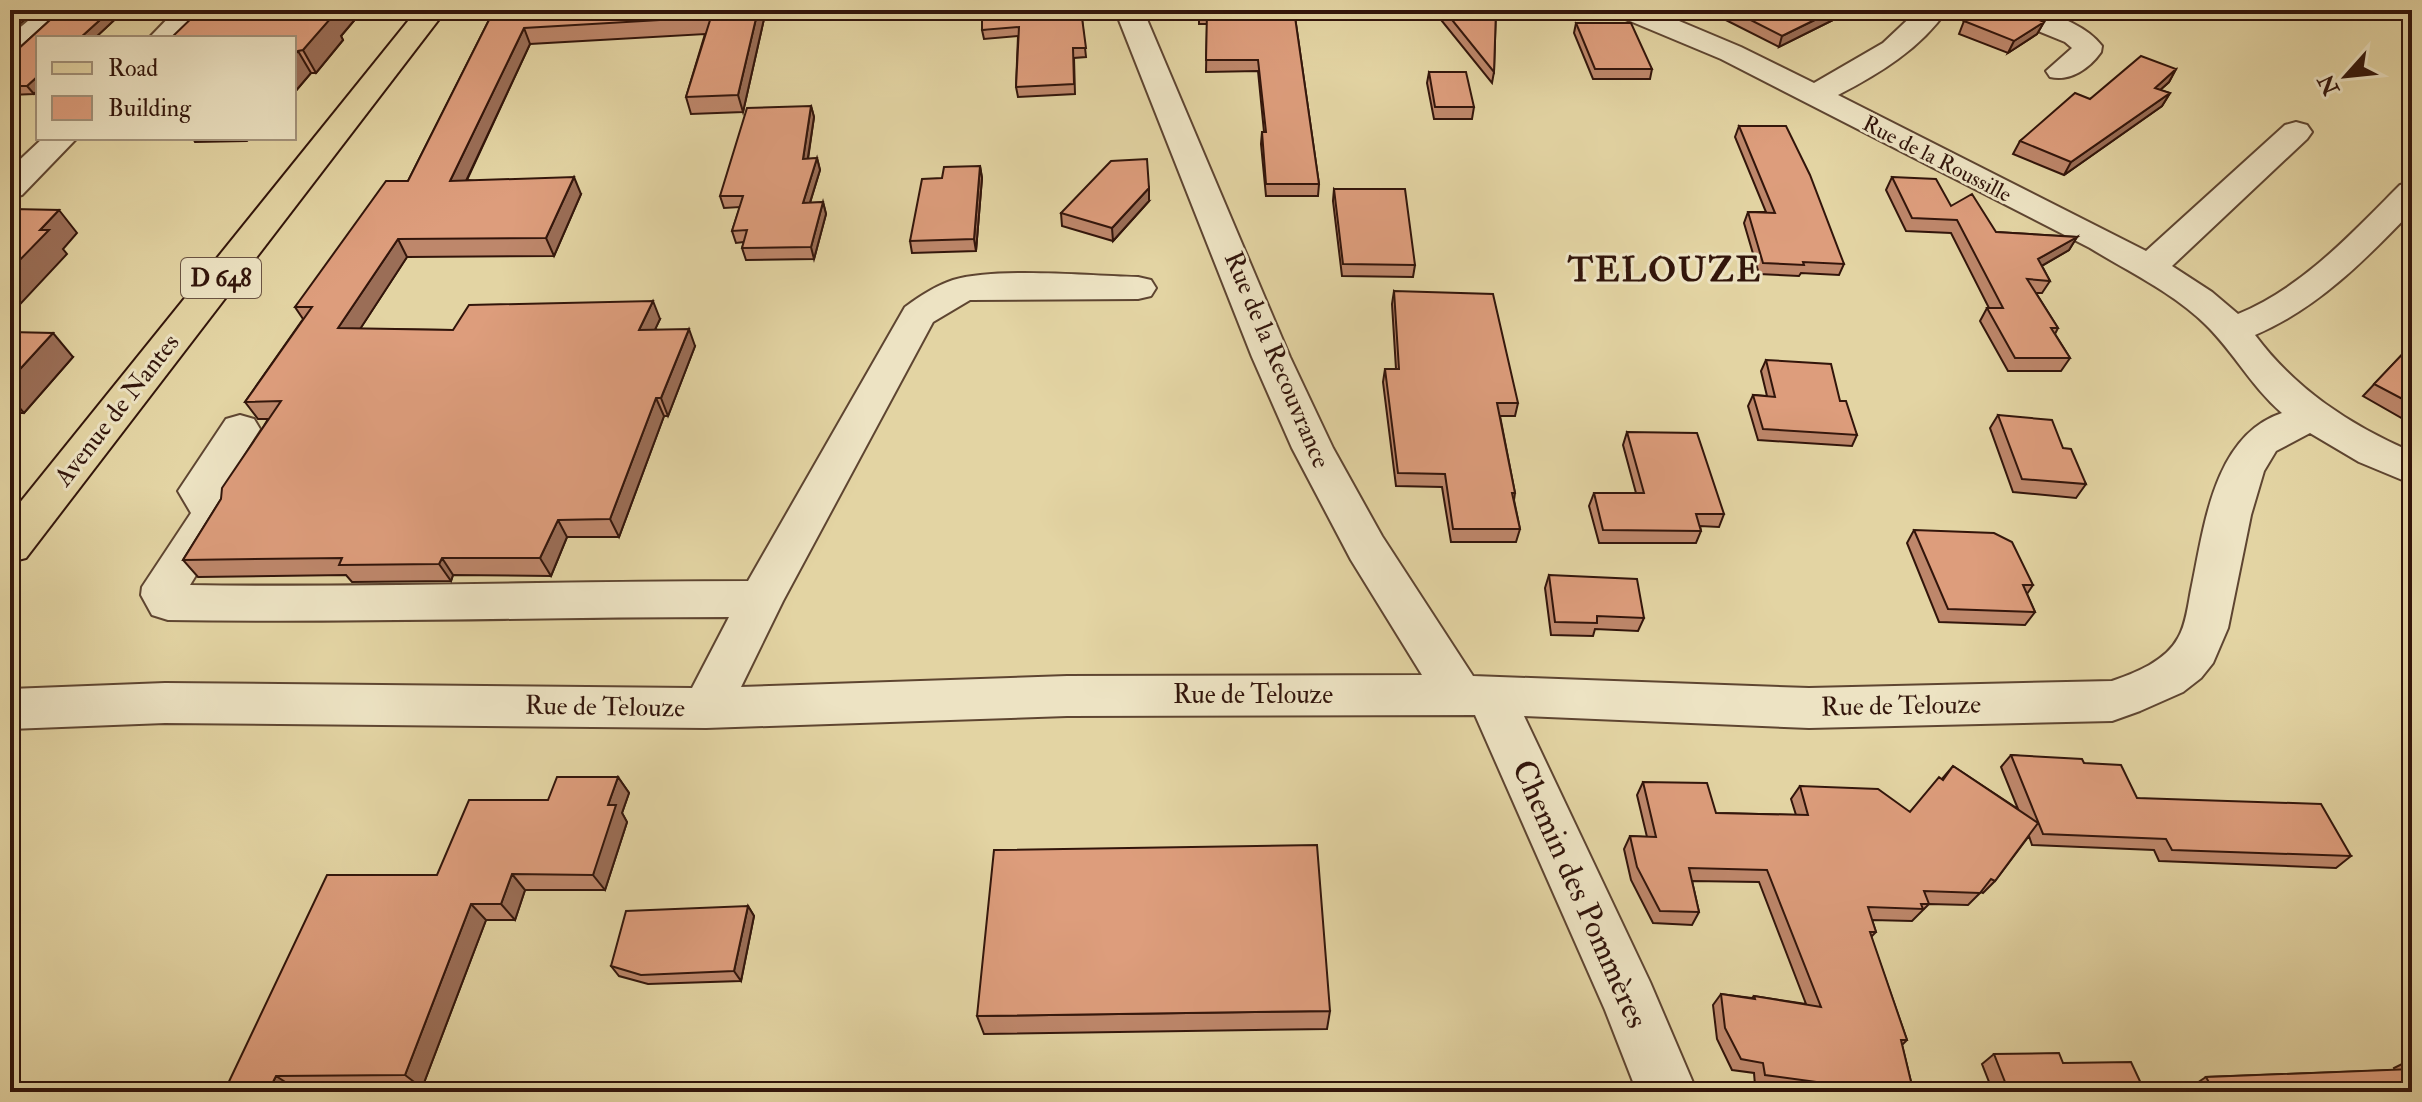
<svg xmlns="http://www.w3.org/2000/svg" width="2422" height="1102" viewBox="0 0 2422 1102" font-family="'IM FELL Double Pica',serif">
  <style>
    .lines { fill: none; stroke-linecap: round; stroke-linejoin: round }
    .minor-casing { stroke: #5e4531; stroke-width: 4 }
    .major-casing { stroke: #32150b; stroke-width: 4 }
    .minor { fill: #ede3c3; fill-rule: evenodd }
    .major { fill: #e3d4a3; fill-rule: evenodd }
    .wall { fill: #be876b; stroke: #32150b; stroke-width: 2 }
    .shaded-wall { fill: #9b6e57; stroke: #32150b; stroke-width: 2 }
    .building { fill: #dd9d7c; stroke: #32150b; stroke-width: 2 }
    .labels { text-anchor: middle; dominant-baseline: central; stroke-width: 6; stroke-linejoin: round; paint-order: stroke }
    .far-street-label { font-size: 22px; fill: #32150b; stroke: #ede3c3 }
    .shield { fill: #ede3c3; stroke: #6a5342; stroke-width: 2 }
    .shield-label { font-size: 24px; font-weight: bold; fill: #32150b }
    .street-label { font-size: 26px; fill: #32150b; stroke: #ede3c3 }
    .near-street-label { font-size: 32px; fill: #32150b; stroke: #ede3c3 }
    .district-label { font-size: 34px; font-weight: bold; letter-spacing: 2px; fill: #32150b; stroke: #ede3c3 }
  </style>
  <rect width="100%" height="100%" fill="#e3d4a3"/>
  <filter id="stains"><feTurbulence type="fractalNoise" baseFrequency=".0025" numOctaves="4"/><feColorMatrix values="0 0 0 0 .2 0 0 0 0 .09 0 0 0 0 .02 0 0 0 .5 -.17"/></filter>
  <radialGradient id="worn" r=".72"><stop offset=".6" stop-color="#630" stop-opacity="0"/><stop offset="1" stop-color="#630" stop-opacity=".3"/></radialGradient>
  <g class="lines">
    <defs>
      <path id="minor" d="M41,10H72L20,57L10,60V36Z
        M176,10H206L180,38H149Z
        M1115,10H1143L1290,357L1333,448L1382,536L1473,676L1809,688L2112,681C2135,673 2166,661 2178,638C2186,625 2188,605 2191,590C2204,528 2213,436 2282,413C2250,385 2234,352 2205,324C2172,292 2129,272 2090,248L1721,59L1618,16L1614,10H1653L1741,47L1814,83L1883,43L1918,10H1947C1920,49 1879,74 1838,95L2146,251L2285,125L2296,122L2307,125L2312,132L2307,139L2172,266L2212,292L2238,314C2302,288 2352,233 2400,185L2412,182V211C2365,260 2318,308 2255,335C2296,390 2350,425 2412,452V484L2359,462L2310,433L2276,451L2264,471L2251,515L2228,628L2213,663L2201,678L2183,692L2140,711L2112,721L1809,728L1524,716L1650,982L1697,1092H1637L1605,1010L1475,715L1067,716L706,728L165,723L10,729V689L165,683L692,688L729,617C542,617 355,623 168,620L152,615L141,595L142,587L191,513L178,491L226,419L240,415L254,419L260,429L221,491L233,506V515L190,585C376,588 562,581 748,581L905,307C920,296 935,286 953,280C998,267 1089,276 1138,277L1151,280L1156,288L1151,296L1138,299L970,300L933,322L783,601L741,687L1067,676L1422,675L1351,560L1292,448L1252,357Z
        M1997,10C2009,10 2023,8 2035,10C2057,14 2089,28 2102,46L2101,52C2090,68 2070,82 2050,77L2046,71L2072,48L2065,42L2001,16Z
        M43,138H77L22,195L10,198V169Z"/>
      <path id="major" d="M417,10H446L26,558L10,562V515Z"/>
    </defs>
    <use href="#minor" class="minor-casing"/>
    <use href="#major" class="major-casing"/>
    <use href="#minor" class="minor"/>
    <use href="#major" class="major"/>
  </g>
  <path class="wall" d="M61,10H125L95,38H38V90L34,94L10,95V52L16,51Z
    M200,10H363L341,36L343,40L316,73H311L294,93V38Z
    M494,10H766L743,112L691,114L686,97L705,34L530,44L467,180L581,194L554,256L407,257L360,329L453,330L660,319L655,329L695,346L668,416H664L619,537H567L551,576L453,575L451,581L352,582L346,575L198,577L183,560L221,499L268,419H258L245,402L303,319L295,307L408,181Z
    M1081,10L1086,57L1074,58L1075,94L1018,97L1016,87L1018,36L984,39L982,30Z
    M1167,10H1294L1319,184L1318,196H1266L1261,144L1262,132H1264L1258,71L1206,72L1207,24H1199V17L1167,18Z
    M1433,10H1496L1494,72L1492,83Z
    M1706,10H1853L1779,47Z
    M2045,10H2074L2065,16Z
    M1964,21L2044,22L2037,34L2008,53L1959,34Z
    M1576,23L1652,69L1650,79H1593L1574,33Z
    M2176,69L2169,82L2160,90L2170,93L2162,106L2064,175L2013,154L2020,141L2090,99Z
    M1429,72L1474,107L1472,119H1434L1427,83Z
    M811,106L814,117L808,159L817,158L820,170L810,203L823,202L826,214L814,259L746,260L742,248L744,242L736,243L732,231L740,207L724,208L720,196Z
    M1739,126L1844,264L1839,275L1801,273L1799,276L1759,274L1744,223L1748,212H1766L1735,137Z
    M193,138H250L247,141L195,142Z
    M980,166L982,178L976,251L912,253L910,241L942,178Z
    M1892,177L1951,206L1996,232L2077,237L2069,250L2042,266L2050,281L2042,293H2036L2058,328L2055,334L2070,358L2061,371H2008L1980,321L1987,308H1989L1951,233L1906,231L1886,190Z
    M1334,189L1415,265L1413,277L1342,276L1333,201Z
    M1149,201L1113,241L1062,226L1061,213Z
    M1394,291L1518,403L1515,416H1500L1515,493L1514,500L1520,529L1516,542H1451L1442,487L1396,486L1383,382L1385,369H1396L1392,304Z
    M10,332L73,357L24,413H10Z
    M2412,344V424L2363,396Z
    M1766,360L1840,401L1857,435L1852,446L1758,440L1748,406L1753,395L1767,396L1761,371Z
    M1998,415L2063,448L2086,484L2076,498L2013,492L1990,428Z
    M1627,432L1724,514L1719,527L1700,526L1701,531L1696,543H1599L1589,506L1594,493H1636L1623,445Z
    M1914,530L2033,585L2027,594L2035,612L2025,625L1939,622L1907,543Z
    M1549,575L1644,618L1638,631L1595,629L1593,636L1551,635L1545,588Z
    M2011,755L2084,763L2137,798L2351,856L2336,868L2159,861L2154,850L2032,845L2029,836L1995,881L1983,893L1981,892L1968,905L1929,904L1912,921L1872,920L1876,932L1871,937L1907,1040L1902,1045L1913,1090L1911,1092H1805L1755,1085L1754,1073L1732,1070L1717,1039L1713,1005L1721,994L1752,998L1754,996L1806,1004L1759,882L1692,881L1699,912L1692,925L1653,923L1631,880L1624,849L1630,836L1647,837L1637,795L1643,782L1716,813L1796,815L1791,799L1800,786L1910,812L1942,779L1953,766L2018,809L2001,767Z
    M618,777L629,793L622,813L627,822L605,890H525L515,920H486L422,1088L296,1089L294,1092H224L437,875L548,800Z
    M748,906L754,916L741,981L648,984L619,976L611,966Z
    M1330,1011L1327,1029L984,1034L977,1016Z
    M1994,1054L2063,1063L2145,1092H1993L1982,1064Z
    M2412,1059V1092H2194L2191,1087L2206,1077L2395,1070L2394,1068Z"/>
  <path class="shaded-wall" d="M21,10H37L10,32V19Z
    M111,10H125L95,38H80Z
    M332,10H363L341,36L343,40L316,73L303,50L325,18Z
    M758,10H766L743,112L738,95Z
    M1835,10H1853L1779,47L1782,36Z
    M2044,22L2037,34L2008,53L2014,41Z
    M524,28L530,44L458,198L450,181Z
    M298,51L311,73L294,93V55Z
    M2176,69L2169,82L2148,101L2155,88Z
    M38,76V90L34,94L27,86Z
    M2170,93L2162,106L2064,175L2071,162Z
    M811,106L814,117L806,170L803,159Z
    M817,158L820,170L806,215L803,203Z
    M980,166L982,178L976,251L974,239Z
    M574,177L581,194L554,256L546,238Z
    M1149,188V201L1113,241L1112,228Z
    M823,202L826,214L814,259L811,247Z
    M59,210L77,233L63,249L67,254L10,315V270L40,230Z
    M2077,237L2069,250L2031,272L2038,259Z
    M398,239L407,257L349,346L338,328Z
    M653,301L660,319L647,347L639,330Z
    M689,329L695,346L668,416L661,398Z
    M53,333L73,357L24,413L10,397V380Z
    M656,398L664,416L619,537L610,519Z
    M558,520L567,537L551,576L540,558Z
    M442,558L453,575L451,581L439,564Z
    M618,777L629,793L622,813L627,822L605,890L593,875L608,805Z
    M512,874L525,890L515,920L501,904Z
    M471,904L486,920L422,1088L405,1075Z
    M748,906L754,916L741,981L734,971Z
    M276,1076L296,1089L294,1092H268Z"/>
  <path class="building" d="M10,10H21L10,19Z
    M61,10H111L80,38H38V76L27,86H10V52L16,51Z
    M200,10H332L325,18H331L303,50L298,51L294,55V38H171Z
    M494,10H758L738,95L686,97L711,17L524,28L450,181L574,177L546,238L398,239L338,328L453,330L469,305L653,301L639,330L689,329L661,398H656L610,519L558,520L540,558H442L439,564L339,565L342,558L183,560L221,499L222,488L281,401L245,402L312,307H295L386,181H408Z
    M982,10H1081L1086,48H1073L1074,84L1016,87L1019,27L982,30Z
    M1199,10H1294L1319,184H1266L1262,132H1266L1258,60H1206L1207,12H1199Z
    M1444,10H1496L1494,72Z
    M1731,10H1835L1782,36Z
    M1982,10H2015L2044,22L2014,41L1964,21Z
    M1576,23H1631L1652,69H1595Z
    M2141,56L2176,69L2155,88L2170,93L2071,162L2020,141L2075,93L2090,99Z
    M1429,72H1466L1474,107H1435Z
    M811,106L803,159L817,158L803,203L823,202L811,247L742,248L747,230L732,231L743,196H720L747,108Z
    M1739,126H1786L1810,175L1844,264L1803,262L1804,265L1763,263L1748,212L1775,213Z
    M1147,159L1149,188L1112,228L1061,213L1111,161Z
    M980,166L974,239L910,241L922,179L942,178L944,167Z
    M1892,177L1936,179L1951,206L1972,194L1996,232L2077,237L2038,259L2050,281L2027,279L2058,328H2051L2070,358H2015L1987,308H2003L1957,220L1912,218Z
    M1334,189H1405L1415,265L1343,264Z
    M13,209L59,210L40,230H49L10,270V212Z
    M1394,291L1493,294L1518,403H1497L1515,493H1512L1520,529H1453L1445,474L1398,473L1385,369H1399Z
    M10,332L53,333L10,380Z
    M2412,344V404L2374,384Z
    M1766,360L1831,364L1840,401H1846L1857,435L1763,429L1753,395L1775,397Z
    M1998,415L2052,420L2063,448L2071,449L2086,484L2022,479Z
    M1627,432L1697,433L1724,514H1696L1701,531L1603,530L1594,493H1644Z
    M1914,530L1994,533L2012,542L2033,585H2023L2035,612L1948,609Z
    M1549,575L1637,579L1644,618L1597,616V623L1555,622Z
    M2011,755L2082,759L2084,763L2121,765L2137,798L2321,804L2351,856L2172,850L2166,839L2043,834Z
    M1953,766L2038,823L1995,881L1991,879L1980,893L1924,891L1929,904H1921L1923,909L1868,907L1876,932H1870L1907,1040H1901L1913,1090L1868,1089L1765,1075L1763,1063L1741,1059L1725,1028L1721,994L1755,999L1754,996L1821,1007L1767,870L1689,868L1699,912L1660,911L1637,867L1630,836L1656,837L1643,782L1707,783L1716,813L1808,815L1800,786L1878,789L1910,812L1939,777L1943,780Z
    M557,777H618L608,805H616L593,875L512,874L501,904H471L405,1075L276,1076L268,1092H224L327,875H437L469,800H548Z
    M1317,845L1330,1011L977,1016L994,850Z
    M748,906L734,971L641,975L611,966L626,911Z
    M2059,1053L2063,1063L2131,1062L2145,1092H2009L1994,1054Z
    M2412,1069V1092H2214L2206,1077Z"/>
  <g class="labels">
    <g class="far-street-label">
      <text transform="translate(1937 159) rotate(27)">Rue de la Roussille</text>
    </g>
    <rect class="shield" x="181" y="258" width="80" height="40" rx="6"/>
    <g class="shield-label">
      <text x="221" y="278">D 648</text>
    </g>
    <g class="street-label">
      <text transform="translate(1277 360) rotate(67)">Rue de la Recouvrance</text>
      <text transform="translate(117 410) rotate(-52)">Avenue de Nantes</text>
      <text x="1253" y="695">Rue de Telouze</text>
      <text transform="translate(1901 706) rotate(-1)">Rue de Telouze</text>
      <text transform="translate(605 707) rotate(1)">Rue de Telouze</text>
    </g>
    <g class="near-street-label">
      <text transform="translate(1580 894) rotate(66)">Chemin des Pommères</text>
    </g>
    <g class="district-label">
      <text x="1665" y="270">TELOUZE</text>
    </g>
  </g>
  <rect width="2422" height="1102" fill="none" stroke="#e3d4a3" stroke-width="40"/>
  <rect x="12" y="12" width="2398" height="1078" fill="none" stroke="#32150b" stroke-width="4"/>
  <rect x="20" y="20" width="2382" height="1062" fill="none" stroke="#32150b" stroke-width="2"/>
  <rect x="36" y="36" width="260" height="104" fill="#ede3c3" stroke="#a29179" stroke-width="2"/>
  <rect x="52" y="62" width="40" height="12" fill="#e3d4a3" stroke="#a29179" stroke-width="2"/>
  <text x="108" y="76" font-size="24" fill="#32150b">Road</text>
  <rect x="52" y="96" width="40" height="24" fill="#dd9d7c" stroke="#a29179" stroke-width="2"/>
  <text x="108" y="116" font-size="24" fill="#32150b">Building</text>
  <g transform="translate(2346 76) rotate(243)" stroke="#ede3c3" stroke-width="6" paint-order="stroke">
  <path d="M0-6L14 30L0 20L-14 30Z" fill="#32150b"/>
  <text y="-12" font-size="22" font-weight="bold" text-anchor="middle" fill="#32150b">N</text>
  </g>
  <rect width="100%" height="100%" filter="url(#stains)"/>
  <rect width="100%" height="100%" fill="url(#worn)"/>
</svg>
